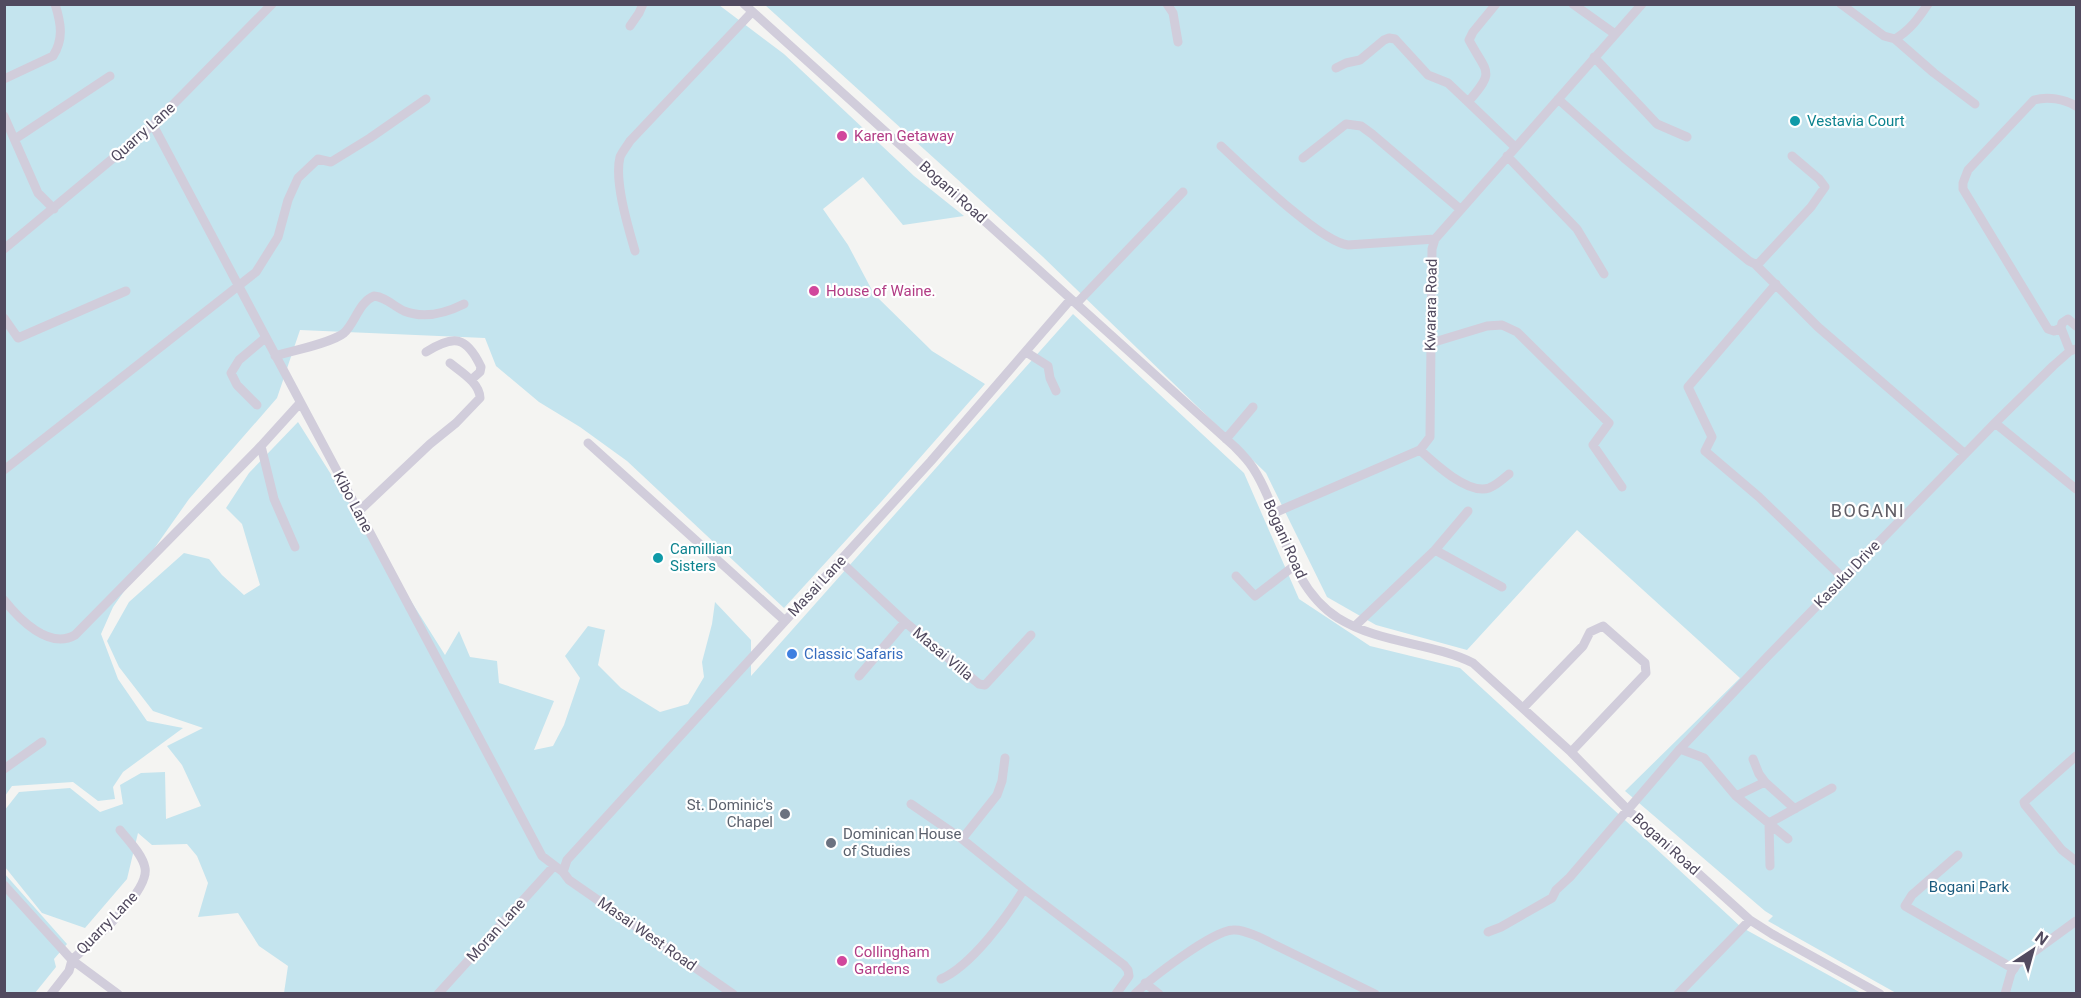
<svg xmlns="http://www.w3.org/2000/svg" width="2081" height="998" viewBox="0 0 2081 998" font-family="Roboto,sans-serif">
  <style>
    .green { fill: #c4e4ee }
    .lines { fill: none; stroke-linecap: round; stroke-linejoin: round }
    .street { stroke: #d1cddb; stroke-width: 9 }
    .culture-dot { fill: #0f9aa8; stroke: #fff; stroke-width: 2 }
    .hotel-dot { fill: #d1479c; stroke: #fff; stroke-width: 2 }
    .shop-dot { fill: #3f7fe0; stroke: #fff; stroke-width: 2 }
    .worship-dot { fill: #6b7280; stroke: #fff; stroke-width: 2 }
    .labels { text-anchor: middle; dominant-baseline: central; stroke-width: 4.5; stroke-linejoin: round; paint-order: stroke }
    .culture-label { font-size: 15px; fill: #0d838f; stroke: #fff; text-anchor: start }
    .street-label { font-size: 15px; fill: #514a5f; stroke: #fff }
    .hotel-label { font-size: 15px; fill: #b23c85; stroke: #fff; text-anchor: start }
    .shop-label { font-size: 15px; fill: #366cbe; stroke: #fff; text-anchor: start }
    .worship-label { font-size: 15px; fill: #5b616d; stroke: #fff; text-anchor: end }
    .park-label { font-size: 15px; fill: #1c5c7f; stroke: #fff }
    .quarter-label { font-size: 18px; letter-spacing: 1.5px; fill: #625f67; stroke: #fff }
  </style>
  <rect width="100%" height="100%" fill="#f4f4f2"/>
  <path class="green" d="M5,5H719L784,54L914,176L964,216L903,225L863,177L823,209L848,245L874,294L932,351L985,384L881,502L784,608L627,461L580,427L539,402L496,366L485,338L300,330L277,398L189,499L113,607L101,634L118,679L147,721L183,728L123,772L113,787L115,799L98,801L73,782L12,786L5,796Z
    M765,5H2076V993H1896L1768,921L1773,916L1765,911L1625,791L1740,678L1577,530L1467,650L1376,625L1327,597L1266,473L1042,256Z
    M1073,314L1244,473L1299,599L1370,646L1460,668L1741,927L1861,993H284L288,966L259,946L238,913L198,917L208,883L197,856L187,844L152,845L138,833L127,879L85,928L42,913L5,867L4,811L19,792L70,788L100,812L123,804L120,785L141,773L165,772L166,819L201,806L182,765L167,746L203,728L153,711L119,667L107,641L129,602L184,553L209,559L222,575L244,595L260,585L242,524L226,508L249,473L298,422L445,655L459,631L470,657L497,661L499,683L554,701L534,750L553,746L564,725L580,678L565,656L588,626L605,630L598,665L621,688L660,712L688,704L704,677L702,662L712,624L715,602L751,640V676Z
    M4,873L67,944L54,959L56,967L35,993H5Z"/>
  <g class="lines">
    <path class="street" d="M744,4L1235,447C1241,453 1248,460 1253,468C1284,516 1285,584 1338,618C1380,644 1431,642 1473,663L1571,752L1627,809L1750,920L1772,934L1880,994
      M1167,4L1173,13L1178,42
      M1496,4L1473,32L1469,40C1487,74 1496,70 1468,102L1515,147
      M1573,4L1615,34
      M1841,4L1884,36L1895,39C1910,30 1918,19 1928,4
      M630,26L639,13L643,4
      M1895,39L1934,73L1975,104
      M1594,57L1657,124L1687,137
      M1336,68L1346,63L1360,60L1384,40L1389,38L1395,39L1428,75L1448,83L1468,102
      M4,79L53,56C64,39 61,23 55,4
      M1558,99L1624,158L1749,261L1755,264L1760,262L1811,207L1825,187L1819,179L1792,156
      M4,116L38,193L54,209
      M153,125L542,856L563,872L569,880L733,994
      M15,139L110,76
      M1221,146C1245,168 1320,242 1348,245L1435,239
      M1507,156L1577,229L1604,274
      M1303,158L1346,124L1361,126L1372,134L1460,209
      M4,249L153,125L272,4
      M635,251C628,227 614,181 620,157C622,152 627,146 630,141L752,12
      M1755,264L1818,327L1965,454
      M1776,284L1688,387L1712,437L1705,451L1759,497L1843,578
      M1077,303L1183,192
      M4,318L18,338L126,291
      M2061,328L2054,331L2048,329L1963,189V183L1968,170L2034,100C2048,96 2064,99 2076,106
      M1431,343L1487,326L1502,325L1517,332L1609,423L1593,445L1622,487
      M2070,351L2061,328L2062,323L2068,319L2076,326
      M426,352C453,335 466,335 481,367L480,372L471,380
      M1026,352L1048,366L1050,378L1056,391
      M275,356C291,351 332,343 344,333C355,323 359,302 374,296C386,297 393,306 404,311C424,319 446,313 464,304
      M257,405L237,385L231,373L239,360L265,338
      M1995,423L2076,489
      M1226,439L1253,407
      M588,443L784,620
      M261,446L274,499L295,547
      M1420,450C1434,463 1468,495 1489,488C1497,485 1503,479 1509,474
      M4,470L256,272L278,237L288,200L298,178L318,159L331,162L370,138L426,99
      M358,512L430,444L456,423L480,398C480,383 461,372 450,363
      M1274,513L1420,450L1430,437L1432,249L1435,239L1642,4
      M1435,550L1502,587
      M840,561L905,622L979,684L985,685L1031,635
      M1236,576L1255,596L1294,566
      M4,600C19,619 49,650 75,635L261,446L300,403
      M1355,626L1435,550L1468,511
      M859,676L905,622
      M1523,708L1583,646L1590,632L1603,626L1645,663L1646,673L1571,752
      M1680,749L1704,758L1736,796L1788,839
      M2076,756L2024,802L2025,805L2062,850L2076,861
      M1005,758L1002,781L997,795L962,839L1024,889L1124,965L1128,970L1129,976L1116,994
      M1753,759L1759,774L1765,782
      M4,769L42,742
      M1736,796L1765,782L1795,809
      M911,804L962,839
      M1958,855L1912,895L1905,906L2014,969
      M1770,866L1769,823L1832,788
      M563,872L567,860L931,461L1071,299
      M4,885L72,960C89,944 150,892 145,868C143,855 128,840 120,830
      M1488,932L1501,927L1552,898L1556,890L1570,877L1680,749L1767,657L1995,423L2053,366L2070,351L2076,349
      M941,979C971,966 1007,917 1024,889
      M1145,983L1159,994
      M51,994L69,971L72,960L118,994
      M438,994L554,866
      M1135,994C1151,978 1212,931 1233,930C1242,929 1251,934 1259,937L1375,994
      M1678,994L1750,920
      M2005,994L2011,973L2017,964L2076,921"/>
  </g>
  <g class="culture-dot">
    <circle cx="1795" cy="121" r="6"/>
    <circle cx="658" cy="558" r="6"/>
  </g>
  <g class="hotel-dot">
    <circle cx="842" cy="136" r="6"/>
    <circle cx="814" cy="291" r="6"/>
    <circle cx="842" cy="961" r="6"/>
  </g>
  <circle class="shop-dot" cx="792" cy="654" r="6"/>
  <g class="worship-dot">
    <circle cx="785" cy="814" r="6"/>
    <circle cx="831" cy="843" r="6"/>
  </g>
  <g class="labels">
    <g class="culture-label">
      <text x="1807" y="121">Vestavia Court</text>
      <text x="670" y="549">Camillian<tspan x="670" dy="17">Sisters</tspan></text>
    </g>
    <g class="street-label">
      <text transform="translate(143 132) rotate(-42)">Quarry Lane</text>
      <text transform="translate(953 192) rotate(42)">Bogani Road</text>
      <text transform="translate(1431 305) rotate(-89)">Kwarara Road</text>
      <text transform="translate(353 502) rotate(62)">Kibo Lane</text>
      <text transform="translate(1285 539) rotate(66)">Bogani Road</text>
      <text transform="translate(1847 574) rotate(-46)">Kasuku Drive</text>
      <text transform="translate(817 586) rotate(-47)">Masai Lane</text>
      <text transform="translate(943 654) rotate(40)">Masai Villa</text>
      <text transform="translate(1666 844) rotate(42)">Bogani Road</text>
      <text transform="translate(107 923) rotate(-46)">Quarry Lane</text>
      <text transform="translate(496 930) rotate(-48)">Moran Lane</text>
      <text transform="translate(647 934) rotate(35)">Masai West Road</text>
    </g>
    <g class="hotel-label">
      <text x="854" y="136">Karen Getaway</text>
      <text x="826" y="291">House of Waine.</text>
      <text x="854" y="952">Collingham<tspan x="854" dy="17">Gardens</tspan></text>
    </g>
    <g class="shop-label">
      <text x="804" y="654">Classic Safaris</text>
    </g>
    <g class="worship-label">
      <text x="773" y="805">St. Dominic's<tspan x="773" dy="17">Chapel</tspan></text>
      <text x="843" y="834" text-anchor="start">Dominican House<tspan x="843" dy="17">of Studies</tspan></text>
    </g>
    <g class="park-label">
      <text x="1969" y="887">Bogani Park</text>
    </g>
    <g class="quarter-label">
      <text x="1868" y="510">BOGANI</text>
    </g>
  </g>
  <rect width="2081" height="998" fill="none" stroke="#514a5f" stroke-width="12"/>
  <g transform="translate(2033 950) rotate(36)" stroke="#ffffff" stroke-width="4.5" paint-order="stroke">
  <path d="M0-4.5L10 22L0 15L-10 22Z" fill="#514a5f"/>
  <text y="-9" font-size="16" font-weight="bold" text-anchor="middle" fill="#514a5f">N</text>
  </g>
</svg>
